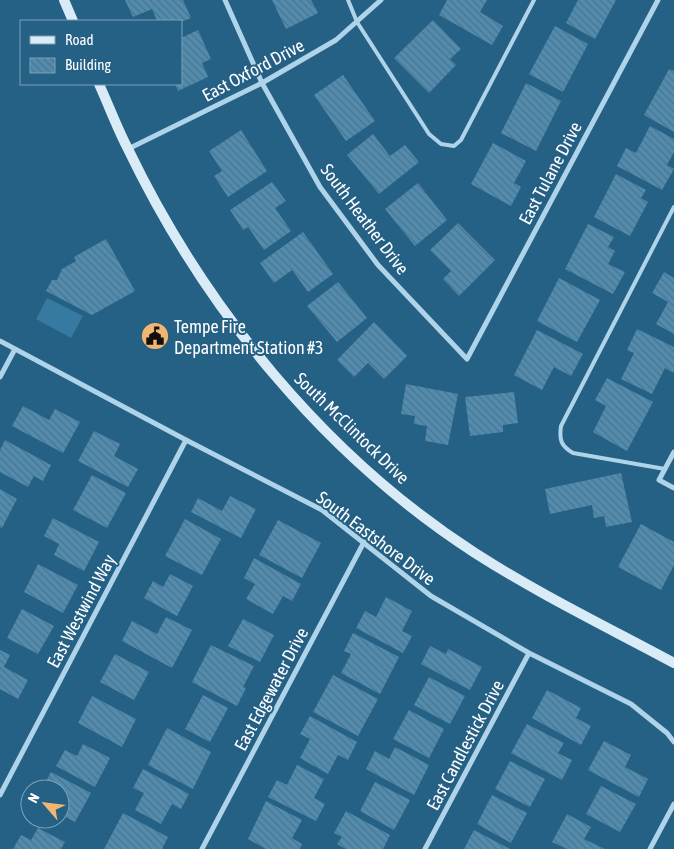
<svg xmlns="http://www.w3.org/2000/svg" width="674" height="849" viewBox="0 0 674 849" font-family="'Asap Condensed',sans-serif">
  <style>
    .pitch { fill: #3679a1 }
    .building { fill: url(#building-back-hatch) }
    .lines { fill: none; stroke-linecap: round; stroke-linejoin: round }
    .lane { stroke: #afd3e8; stroke-width: 4 }
    .street { stroke: #afd3e8; stroke-width: 5 }
    .secondary { stroke: #d9ebf7; stroke-width: 10 }
    .labels { text-anchor: middle; dominant-baseline: central; stroke-width: 4; stroke-linejoin: round; paint-order: stroke }
    .street-label { font-size: 18px; fill: #fff; stroke: #256085 }
    .poi-label { font-size: 18px; fill: #fff; stroke: #256085; text-anchor: start }
  </style>
  <defs>
    <pattern id="building-back-hatch" width="6" height="6" patternUnits="userSpaceOnUse" patternTransform="scale(1.25)"><rect width="6" height="6" fill="#518caf"/><path d="M-1 5l2 2M0 0l6 6M5-1l2 2" fill="none" stroke="#4f7287"/></pattern>
  </defs>
  <rect width="100%" height="100%" fill="#256085"/>
  <path class="pitch" d="M47,298L83,316L71,338L36,319Z"/>
  <path class="building" d="M125,0H183L191,18L181,22L157,21L152,9L133,17Z
    M272,0H311L318,13L286,29Z
    M447,0H487L480,12L503,26L492,45L439,15Z
    M578,0H616L595,39L566,23Z
    M433,20L461,49L450,59L456,65L429,93L394,58Z
    M555,26L588,44L563,92L529,74Z
    M198,30L211,59L202,63L208,77L178,91L175,84H181V38Z
    M669,69L674,71V132L644,115Z
    M343,75L375,121L346,141L314,95Z
    M526,83L561,101L536,151L501,133Z
    M650,126L674,139V152L667,165L674,169L662,190L617,166L626,148L636,153Z
    M241,130L267,171L228,197L214,176L222,171L209,151Z
    M373,134L390,156L405,145L419,162L379,194L347,155Z
    M493,143L526,161L514,183L521,187L511,206L471,184Z
    M616,174L646,190L641,198L648,202L630,236L594,217Z
    M272,182L286,201L275,208L291,231L264,250L248,227L243,230L230,210Z
    M418,183L447,220L415,246L385,209Z
    M458,223L495,260L459,296L443,279L451,271L430,250Z
    M588,224L614,237L608,247L615,251L608,264L625,272L613,294L565,269Z
    M303,232L333,274L308,292L292,270L274,283L260,263Z
    M106,239L135,291L92,315L46,291L52,280H57L62,269L76,261L74,257Z
    M664,272L674,278V334L656,324L668,302L652,293Z
    M559,278L600,300L577,342L537,321Z
    M338,282L367,318L337,342L307,306Z
    M374,322L407,356L384,379L368,363L354,377L337,360Z
    M637,329L674,347V371L673,373L665,368L652,394L621,379L634,353L627,350Z
    M537,330L583,354L571,376L554,367L542,390L514,375Z
    M607,378L653,402L627,451L593,432L606,406L595,400Z
    M406,384L458,394L448,445L425,441L427,426L414,424L415,416L401,414Z
    M514,392L518,423L503,425V432L470,436L465,397Z
    M23,406L49,420L55,409L80,422L63,453L12,426Z
    M94,431L120,444L114,456L138,469L128,487L78,461Z
    M5,440L51,465L43,481L34,476L28,487L0,472V450Z
    M621,473L632,522L606,527L604,516L594,518L592,505L550,514L545,489Z
    M92,475L126,493L107,528L73,510Z
    M0,489L17,499L2,528L0,527Z
    M230,496L256,509L241,538L191,512L198,498L222,511Z
    M53,518L99,542L84,571L54,555L59,544L44,536Z
    M185,519L221,539L202,575L165,556Z
    M278,520L321,543L302,578L259,555Z
    M641,524L674,542V565L661,590L618,567Z
    M254,558L301,584L292,601L283,596L273,614L246,599L255,584L244,578Z
    M38,564L78,585L63,613L24,592Z
    M170,574L193,586L177,616L144,598L153,581L163,587Z
    M386,597L412,611L402,631L412,636L403,653L356,628L365,611L376,617Z
    M22,609L54,626L38,654L7,638Z
    M166,617L192,630L172,668L122,641L132,621L157,634Z
    M243,619L274,635L260,662L228,646Z
    M353,633L399,657L380,694L341,673L351,654L344,651Z
    M211,645L254,666L243,687L246,688L237,706L192,682Z
    M430,646L446,654L448,649L482,667L470,690L421,664Z
    M0,650L10,655L4,667L28,680L18,699L0,689Z
    M115,654L149,672L134,700L100,682Z
    M333,675L378,699L358,736L313,712Z
    M429,677L465,696L450,724L414,705Z
    M547,690L581,708L576,718L591,726L581,745L532,718Z
    M203,695L228,708L210,742L185,729Z
    M92,696L136,719L122,747L78,723Z
    M409,710L444,729L429,758L393,739Z
    M310,716L357,742L348,760L338,755L328,774L300,758L310,739L300,734Z
    M527,724L564,743L558,753L572,760L562,780L511,753Z
    M167,728L211,752L193,789L148,765Z
    M604,741L631,755L625,767L648,779L639,797L588,770Z
    M83,744L110,758L95,787L56,766L65,750L77,756Z
    M395,747L429,765L414,795L366,769L375,751L389,759Z
    M510,761L545,779L530,807L495,789Z
    M297,765L324,779L314,798L325,804L316,821L268,797L277,780L287,785Z
    M143,769L189,794L181,809L172,804L161,824L135,810L144,793L133,788Z
    M51,772L91,793L75,822L60,814V789H42Z
    M375,782L410,800L394,830L360,811Z
    M601,786L636,804L620,832L586,814Z
    M492,795L527,813L511,843L477,824Z
    M266,801L302,820L292,838L302,844L300,849H266L248,839Z
    M346,811L390,835L383,849H346L337,844L342,837L334,833Z
    M123,813L168,837L162,849H104Z
    M567,814L591,827L584,839L605,849H567L552,842Z
    M38,828L65,842L61,849H13L21,835L31,840Z
    M474,830L510,849H464Z"/>
  <g class="lines">
    <path class="lane" d="M348,0L357,22L429,134L441,144L454,146L461,140L534,0
      M665,469L573,453C561,446 559,440 561,426L674,207"/>
    <path class="street" d="M225,0L262,83L320,187L378,265L467,359L658,0
      M128,149L262,83L336,40L381,0
      M0,341L186,440L322,510L431,596L529,653L631,704L667,733L674,742
      M0,377L15,349
      M674,452L659,480L674,488
      M0,795L186,440
      M202,849L364,542
      M425,849L529,653
      M650,849L674,804"/>
    <path class="secondary" d="M64,0L73,21
      M99,84C109,106 117,128 128,149C205,309 325,456 475,553C539,594 607,627 674,663"/>
  </g>
  <defs>
    <symbol id="civic-disc" viewBox="-11 -11 22 22"><circle r="9.5" fill="#f2b673" stroke="#256085"/><path d="M-.6-6.5H3V-4.5H.6V-3L4-1V1h2V6H-6V1h2V-1L-.6-3ZM-1.2 2.5V6h2.4V2.5Z" fill="#111"/></symbol>
  </defs>
  <g fill-rule="evenodd">
    <use href="#civic-disc" x="139" y="320" width="32" height="32"/>
  </g>
  <g class="labels">
    <g class="street-label">
      <text transform="translate(253 70) rotate(-28)">East Oxford Drive</text>
      <text transform="translate(550 173) rotate(-62)">East Tulane Drive</text>
      <text transform="translate(365 219) rotate(53)">South Heather Drive</text>
      <text transform="translate(352 428) rotate(44)">South McClintock Drive</text>
      <text transform="translate(376 538) rotate(37)">South Eastshore Drive</text>
      <text transform="translate(81 611) rotate(-62)">East Westwind Way</text>
      <text transform="translate(271 689) rotate(-62)">East Edgewater Drive</text>
      <text transform="translate(465 745) rotate(-62)">East Candlestick Drive</text>
    </g>
    <g class="poi-label">
      <text x="174" y="326">Tempe Fire<tspan x="174" dy="21">Department Station #3</tspan></text>
    </g>
  </g>
  <rect x="20" y="20" width="162" height="65" fill="#256085" stroke="#7ca0b6"/>
  <rect x="30" y="36" width="25" height="8" fill="#d9ebf7" stroke="#7ca0b6"/>
  <text x="65" y="45" font-size="15" fill="#ffffff">Road</text>
  <rect x="30" y="58" width="25" height="15" fill="url(#building-back-hatch)" stroke="#7ca0b6"/>
  <text x="65" y="70" font-size="15" fill="#ffffff">Building</text>
  <g transform="translate(45 804) rotate(298)"><circle r="24" fill="#256085" stroke="#7ca0b6"/>
  <path d="M0-4L9 19L0 12L-9 19Z" fill="#f2b673"/>
  <text y="-8" font-size="14" font-weight="bold" text-anchor="middle" fill="#ffffff">N</text>
  </g>
</svg>
